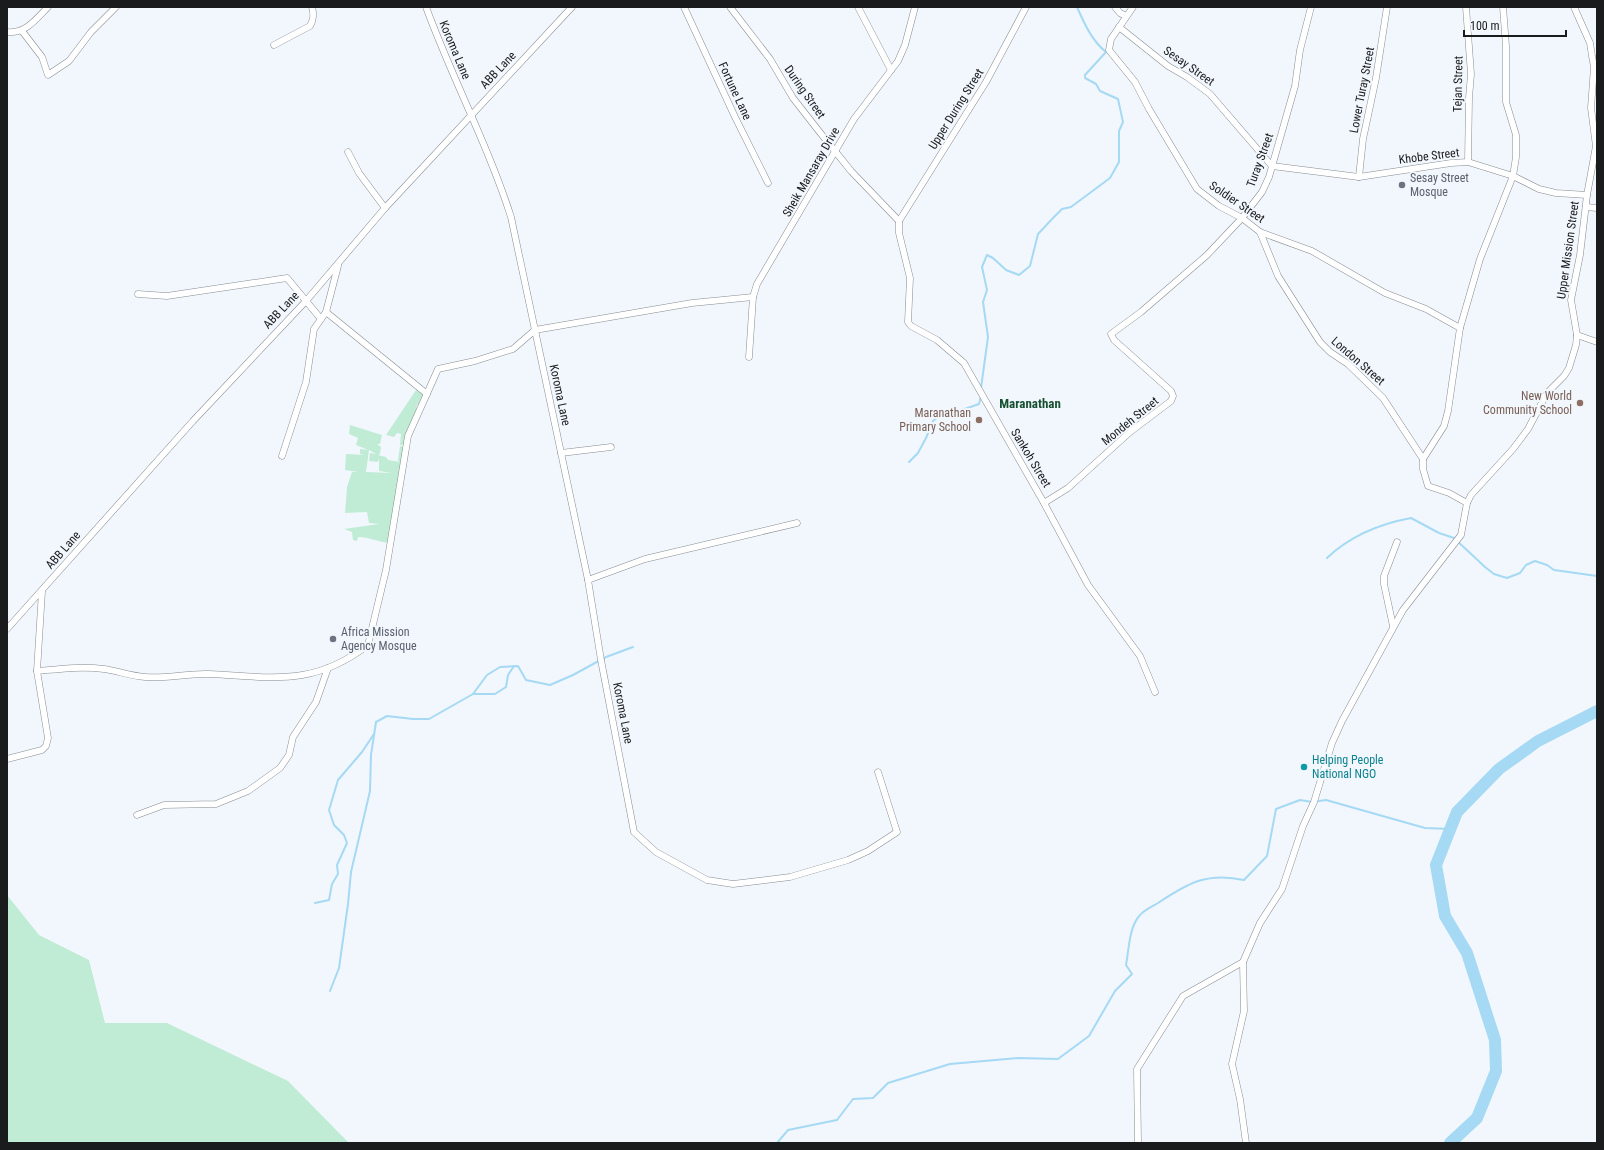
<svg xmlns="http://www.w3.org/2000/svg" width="1604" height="1150" font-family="'Roboto Condensed',sans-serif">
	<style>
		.green { fill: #c0ecd5; fill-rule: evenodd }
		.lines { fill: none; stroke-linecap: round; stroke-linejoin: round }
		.stream { stroke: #a5d9f4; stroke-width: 2 }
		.river { stroke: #a5d9f4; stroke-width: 12 }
		.street-casing { stroke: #878c91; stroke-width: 7 }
		.street { stroke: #fff; stroke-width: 6 }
		.worship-dot { fill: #6b7280; stroke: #f2f7fd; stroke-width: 1.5 }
		.education-dot { fill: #8d6e63; stroke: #f2f7fd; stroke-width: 1.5 }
		.culture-dot { fill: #0f9aa8; stroke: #f2f7fd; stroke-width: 1.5 }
		.labels { text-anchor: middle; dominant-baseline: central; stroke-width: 4; stroke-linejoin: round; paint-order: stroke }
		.street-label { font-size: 12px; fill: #191b1d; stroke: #f2f7fd }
		.worship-label { font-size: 12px; fill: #5b616d; stroke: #f2f7fd; text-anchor: start }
		.education-label { font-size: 12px; fill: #785e54; stroke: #f2f7fd; text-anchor: end }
		.culture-label { font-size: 12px; fill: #0d838f; stroke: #f2f7fd; text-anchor: start }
		.neighbourhood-label { font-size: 13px; font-weight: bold; fill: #165031; stroke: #f2f7fd }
	</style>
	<rect width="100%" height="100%" fill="#f2f7fd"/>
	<g class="green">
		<polygon points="416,390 424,395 416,407 418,408 405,445 400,445 401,434 397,433 394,437 386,435"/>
		<path d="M350,425l32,10 -2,9h-3l4,3 -1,7 -2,1 8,2 2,3 12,2 -2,-1 2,-15 5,1 -16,96c-10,-1 -20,-6 -31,-6l-1,4 -4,-1 -1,-8 -8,-3 35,-5 -10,-1 -2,-11 -22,1 2,-26 5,-15h6l-13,-2 1,-16 18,1 -4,-1v-5l8,1 -12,-5 2,-7 -9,-4zM369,450l7,4 -6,-1 -1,8 9,1 1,-4v13l13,2 -26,-1z"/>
		<polygon points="7,895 39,935 89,960 105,1023 167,1023 288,1081 349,1143 7,1143"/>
	</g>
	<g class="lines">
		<g class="stream">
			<path d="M981,388l7,-51 -5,-35 4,-12 -5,-23 5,-12 6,3 13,12 13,5 11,-9 8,-32 15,-16 9,-9 9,-2 39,-29 9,-16v-31l4,-9 -5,-23 -18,-8 -4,-7 -11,-6v-3l21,-23c-14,-11 -22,-29 -29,-45"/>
			<polyline points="909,462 918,453 926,438 933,421 943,413 959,411 979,404 981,396"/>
			<path d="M1327,558c23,-22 52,-34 84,-40l28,15 15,5 31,29 9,7 13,4 13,-5 6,-8 9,-4 12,4 7,5 43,6"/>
			<polyline points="473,694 495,694 506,687 508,675 514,666"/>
			<polyline points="315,903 329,900 332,884 338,874 337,865 347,843 344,835 334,825 329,810 338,780 362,752 374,734"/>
			<polyline points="330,991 339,968 348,904 351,872 370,791 371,755 376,722 387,716 413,719 429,719 473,694 487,675 500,667 518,666 526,680 550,685 573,675 606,657 633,647"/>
			<path d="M777,1143l11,-13 49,-10 16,-21 20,-1 15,-15 62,-19 68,-6 40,1 31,-23 26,-45 17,-17 -6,-9c3,-16 3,-38 14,-50 4,-5 13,-9 18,-12 30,-20 49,-31 86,-23l23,-24 9,-47 24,-9 12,2 14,-2 99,28 25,1"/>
		</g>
		<polyline class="river" points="1450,1143 1477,1118 1496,1071 1495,1040 1467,953 1445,916 1436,865 1457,812 1499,769 1538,741 1597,711"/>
		<g class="street-casing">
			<g id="street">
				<path d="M426,7c26,71 62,138 85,210l77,363 13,80 33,172 22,20 51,28 26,4 57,-7 58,-17 20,-9 29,-19 -19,-60"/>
				<polyline points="684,7 735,117 768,183"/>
				<polyline points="730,7 770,59 793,98 818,130 851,171 899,221"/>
				<polyline points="858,7 891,70"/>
				<polyline points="1115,7 1120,13 1126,16"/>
				<polyline points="1133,7 1111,39 1109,50 1135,82 1149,109 1197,189 1219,206 1242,218 1260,232 1312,251 1385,293 1426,309 1460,328"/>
				<polyline points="1466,7 1471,74 1469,98 1468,162"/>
				<polyline points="1119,27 1168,66 1187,77 1210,94 1272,166 1359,177 1451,163 1468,162 1513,176 1516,157 1516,135 1506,102 1506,46 1503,7"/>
				<polyline points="22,31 42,57 48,75 69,61 91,32 116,7"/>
				<path d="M7,32c19,2 29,-13 41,-25"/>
				<path d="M274,45l36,-19c4,-7 4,-12 2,-19"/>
				<polyline points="348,152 359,173 385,208"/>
				<polyline points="1359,177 1363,139 1376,78 1387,7"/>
				<polyline points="1586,207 1597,208"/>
				<polyline points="899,221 899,233 910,278 908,322 911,326 937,340 964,363 1044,503 1088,585 1140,656 1155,692"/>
				<polyline points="899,221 986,82 1026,7"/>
				<polyline points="1260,232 1278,276 1320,342 1330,352 1348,364 1383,398 1423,459 1423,469 1428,486 1449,493 1467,503"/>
				<polyline points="138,294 167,296 287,278 321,319"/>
				<polyline points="326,312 427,394"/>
				<polyline points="1577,335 1597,342"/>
				<polyline points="749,357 753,297 757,284 854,119 898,61 905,45 915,7"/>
				<polyline points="561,453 611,447"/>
				<polyline points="282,456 306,382 314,329 326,312 338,266"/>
				<polyline points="1423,459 1444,426 1448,411 1460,328 1480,259 1513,176 1539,189 1556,193 1587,195"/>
				<polyline points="1044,503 1068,488 1130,432 1171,401 1173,396 1171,391 1114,340 1111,334 1141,312 1207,255 1242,218 1262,192 1269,177 1295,86 1300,50 1311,7"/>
				<polyline points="588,580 645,559 797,523"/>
				<polyline points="1393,626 1384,584 1384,576 1397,542"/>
				<polyline points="7,629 193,421 306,301 385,208 572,7"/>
				<path d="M37,671c22,-2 44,-5 67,-2 14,2 27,7 41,8 21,2 43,-4 64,-3 64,3 104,13 159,-29l18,-75 22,-134 30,-67 37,-8 38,-12 22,-19 157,-27 61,-6"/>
				<polyline points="7,759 42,750 46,746 48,738 37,671 42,591"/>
				<polyline points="137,815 164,805 216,804 248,791 280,768 289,755 293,737 316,702 328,668"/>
				<polyline points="1243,962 1244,1011 1232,1064 1240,1099 1246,1143"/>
				<polyline points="1138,1143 1137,1069 1183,996 1243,962 1260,923 1282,889 1303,826 1314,802 1332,743 1342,721 1403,610 1461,535 1467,503 1471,495 1513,449 1528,429 1547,393 1564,376 1569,368 1576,345 1577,335 1571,300 1580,255 1587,195 1596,146 1591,108 1594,67 1592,56 1590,43 1574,7"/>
			</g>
		</g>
		<use href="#street" class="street"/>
	</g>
	<g class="worship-dot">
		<circle cx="1402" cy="185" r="4"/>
		<circle cx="333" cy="639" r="4"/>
	</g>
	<g class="education-dot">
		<circle cx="1580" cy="403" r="4"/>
		<circle cx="979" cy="420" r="4"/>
	</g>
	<circle class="culture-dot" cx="1304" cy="767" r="4"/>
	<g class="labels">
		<g class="street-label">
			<text transform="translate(455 50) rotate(67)">Koroma Lane</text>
			<text transform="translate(1189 66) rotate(35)">Sesay Street</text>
			<text transform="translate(498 70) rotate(-47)">ABB Lane</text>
			<text transform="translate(1458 84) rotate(-89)">Tejan Street</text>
			<text transform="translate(1362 90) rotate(-79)">Lower Turay Street</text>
			<text transform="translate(735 91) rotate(65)">Fortune Lane</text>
			<text transform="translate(805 92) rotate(55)">During Street</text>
			<text transform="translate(956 109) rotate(-58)">Upper During Street</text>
			<text transform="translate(1429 156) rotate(-7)">Khobe Street</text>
			<text transform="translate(1260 160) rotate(-70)">Turay Street</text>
			<text transform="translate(811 172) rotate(-60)">Sheik Mansaray Drive</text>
			<text transform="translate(1237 202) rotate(34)">Soldier Street</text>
			<text transform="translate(1568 250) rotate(-82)">Upper Mission Street</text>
			<text transform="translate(281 310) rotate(-47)">ABB Lane</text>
			<text transform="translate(1358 361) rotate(41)">London Street</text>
			<text transform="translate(560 395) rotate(78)">Koroma Lane</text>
			<text transform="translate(1130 421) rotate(-39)">Mondeh Street</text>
			<text transform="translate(1031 458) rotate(59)">Sankoh Street</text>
			<text transform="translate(63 550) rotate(-49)">ABB Lane</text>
			<text transform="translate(623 713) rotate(79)">Koroma Lane</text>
		</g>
		<g class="worship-label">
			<text x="1410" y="178">Sesay Street<tspan x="1410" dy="14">Mosque</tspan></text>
			<text x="341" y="632">Africa Mission<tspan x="341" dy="14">Agency Mosque</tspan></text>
		</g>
		<g class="education-label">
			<text x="1572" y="396">New World<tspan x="1572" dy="14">Community School</tspan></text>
			<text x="971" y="413">Maranathan<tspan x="971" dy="14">Primary School</tspan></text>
		</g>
		<g class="culture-label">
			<text x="1312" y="760">Helping People<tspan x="1312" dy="14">National NGO</tspan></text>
		</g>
		<g class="neighbourhood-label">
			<text x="1030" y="403">Maranathan</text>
		</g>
	</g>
	<rect width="1604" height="1150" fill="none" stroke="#191b1d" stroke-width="16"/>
	<path d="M1464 30v6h102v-6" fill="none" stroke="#191b1d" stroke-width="2"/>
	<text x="1470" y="30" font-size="12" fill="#191b1d" stroke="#f2f7fd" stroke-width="3" paint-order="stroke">100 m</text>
</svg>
